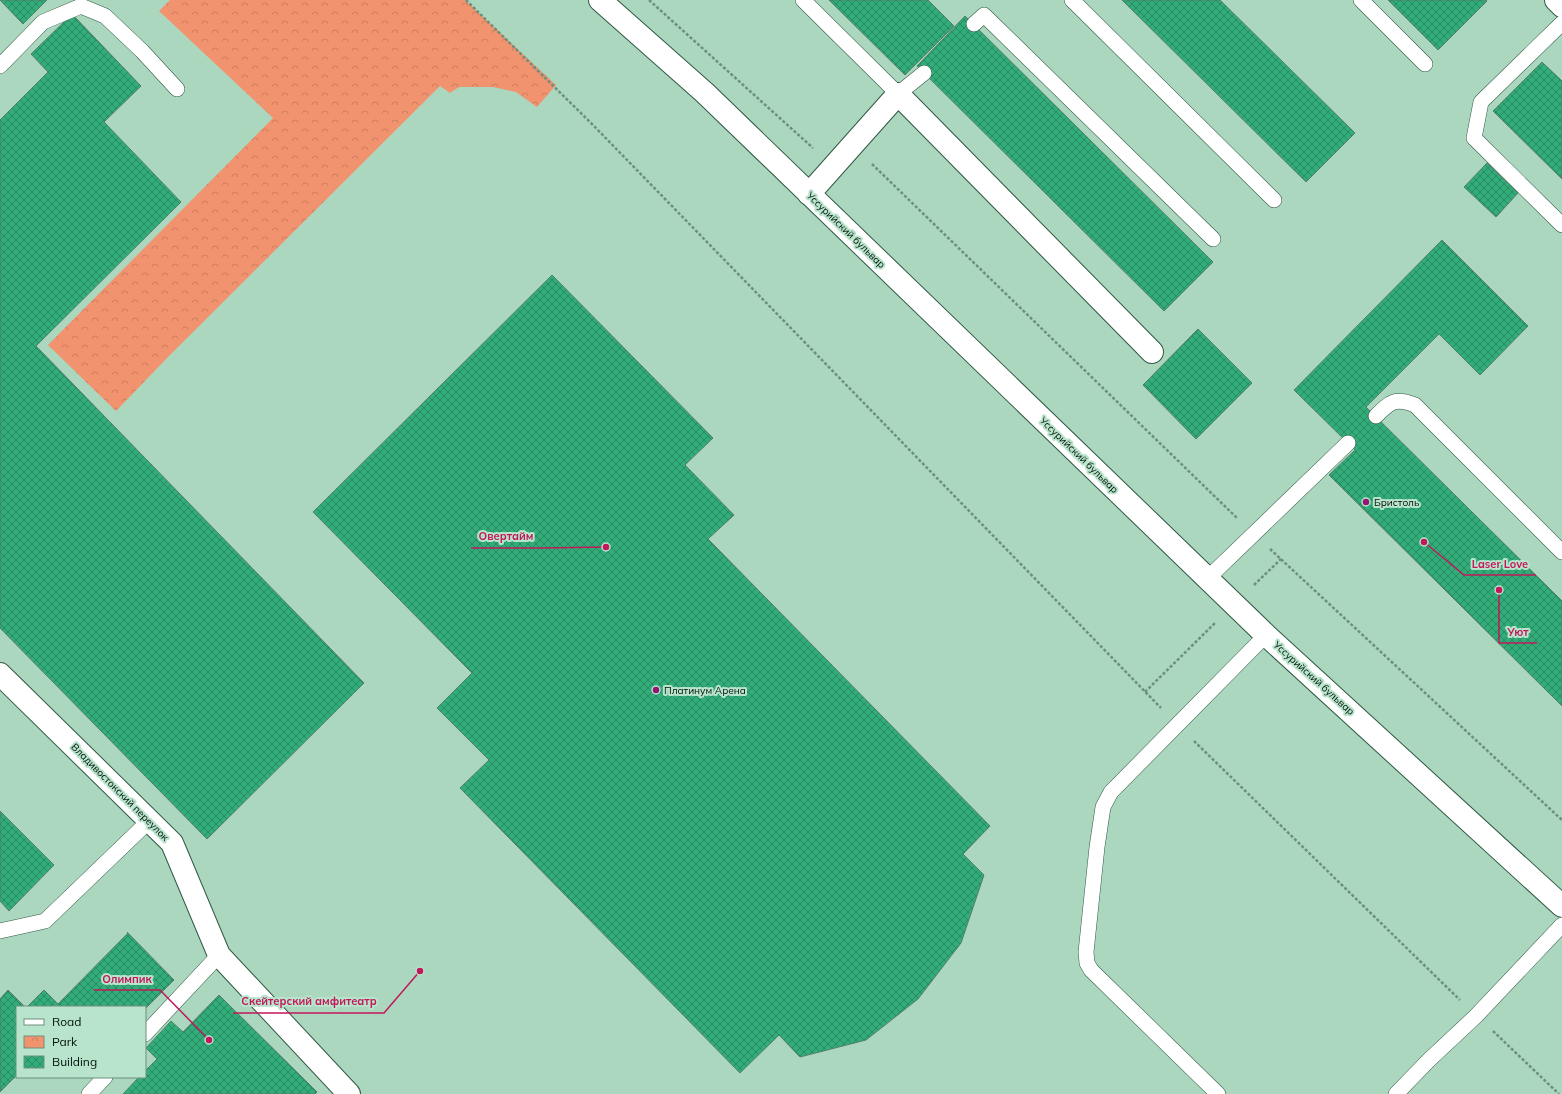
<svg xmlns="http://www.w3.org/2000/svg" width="1562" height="1094" font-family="Mulish,sans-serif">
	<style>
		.park { fill: url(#park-crowns) }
		.building { fill: url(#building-cross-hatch); stroke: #557e69 }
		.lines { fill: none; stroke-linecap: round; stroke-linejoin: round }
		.lane-casing { stroke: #305844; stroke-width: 16 }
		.street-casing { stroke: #305844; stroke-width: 24 }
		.secondary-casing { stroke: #305844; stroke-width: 24 }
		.path { stroke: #6e8f7d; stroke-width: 2.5; stroke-dasharray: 3 2; stroke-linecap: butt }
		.lane { stroke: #fff; stroke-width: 15 }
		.street { stroke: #fff; stroke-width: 22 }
		.secondary { stroke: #fff; stroke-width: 22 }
		.poi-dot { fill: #921672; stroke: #b8e4cc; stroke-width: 1.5 }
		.labels { text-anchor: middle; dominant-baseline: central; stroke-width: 4; stroke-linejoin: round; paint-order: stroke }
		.street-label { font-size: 10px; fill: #021009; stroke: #b8e4cc }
		.poi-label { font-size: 10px; fill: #021009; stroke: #b8e4cc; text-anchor: start }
		.leader { fill: none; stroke: #c2185b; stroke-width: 1.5 }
		.callout-dot { fill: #c2185b; stroke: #b8e4cc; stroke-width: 1.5 }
		.callout-label { font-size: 11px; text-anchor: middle; font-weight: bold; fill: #c2185b; stroke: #b8e4cc; stroke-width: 4; stroke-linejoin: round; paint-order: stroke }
	</style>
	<defs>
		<pattern id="park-crowns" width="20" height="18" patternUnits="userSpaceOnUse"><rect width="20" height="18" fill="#f2936f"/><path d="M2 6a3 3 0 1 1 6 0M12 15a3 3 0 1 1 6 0" fill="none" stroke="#ce7e5f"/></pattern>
		<pattern id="building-cross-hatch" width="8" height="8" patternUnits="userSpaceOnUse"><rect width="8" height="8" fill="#32ad7a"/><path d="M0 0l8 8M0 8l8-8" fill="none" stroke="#288b62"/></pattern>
	</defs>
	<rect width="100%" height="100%" fill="#abd7bf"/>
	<polygon class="park" points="170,0 465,0 556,85 537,107 516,92 493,87 459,87 450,93 440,86 168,357 116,411 48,345 273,118 159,11"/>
	<g class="building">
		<polygon points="0,0 47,0 23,24"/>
		<polygon points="829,0 928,0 954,26 905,75"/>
		<polygon points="1122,0 1220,0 1355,133 1306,182"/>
		<polygon points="1388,0 1486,0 1487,1 1438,50"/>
		<polygon points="72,14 141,86 104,122 181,202 36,346 364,683 207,839 0,628 0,120 48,72 31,54"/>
		<polygon points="965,16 1213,262 1164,311 917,66"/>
		<polygon points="1542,62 1562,81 1562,179 1493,111"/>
		<polygon points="1487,163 1518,193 1496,217 1464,187"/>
		<polygon points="1442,240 1528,326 1480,375 1439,334 1366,407 1562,601 1562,706 1329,475 1355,450 1294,390"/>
		<polygon points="552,275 713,438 685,465 734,515 708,539 990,826 963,854 984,875 961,943 918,999 866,1040 800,1057 779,1035 740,1073 460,788 489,760 437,708 472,673 313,512"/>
		<polygon points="1198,329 1252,383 1196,439 1143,385"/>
		<polygon points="0,811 54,865 9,911 0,901"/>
		<polygon points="127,932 174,980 145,1009 145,1007 27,1007 44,990 58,1004 128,933"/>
		<polygon points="8,990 25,1007 17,1007 17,1075 0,1092 0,999"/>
		<polygon points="219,995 317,1092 315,1094 123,1094 139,1077 145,1077 145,1071 157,1059 146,1048 171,1021 183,1032"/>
	</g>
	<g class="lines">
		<g class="lane-casing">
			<g id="lane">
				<polyline points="803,0 898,94 924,73"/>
				<polyline points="1072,0 1274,200"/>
				<polyline points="1361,0 1425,64"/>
				<polyline points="1562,23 1481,102 1474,138 1562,225"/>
				<polyline points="974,24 984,15 1213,239"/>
				<polyline points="0,66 43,22 81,6 105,16 142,51 177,89"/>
				<path d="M1376,416c14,-14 19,-19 39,-11l147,147"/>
				<polyline points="1207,579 1348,443"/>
				<polyline points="0,931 45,921 149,821"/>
				<polyline points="145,1034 219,955"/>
				<polyline points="89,1094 105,1077"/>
				<polyline points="1218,1094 1091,970 1087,963 1086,952 1097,847 1103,807 1111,792 1266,635"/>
				<polyline points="1396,1094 1429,1060 1476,1016 1562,925"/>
			</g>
		</g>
		<g class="street-casing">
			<g id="street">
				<polyline points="1556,0 1562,6"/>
				<polyline points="809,194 898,94 1152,352"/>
				<polyline points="0,674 172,843 219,955 349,1094"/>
			</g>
		</g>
		<g class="secondary-casing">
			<polyline id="secondary" points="600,0 705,93 1266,635 1562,906"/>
		</g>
		<g class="path">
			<polyline points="466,0 592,124 1161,708"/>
			<polyline points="649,0 813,148"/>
			<polyline points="872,164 1237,518"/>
			<polyline points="1270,549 1562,820"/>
			<polyline points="1254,585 1281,559"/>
			<polyline points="1145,692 1216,622"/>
			<polyline points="1194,741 1460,1000"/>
			<polyline points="1493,1031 1559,1094"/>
		</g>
		<use href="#lane" class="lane"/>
		<use href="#street" class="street"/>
		<use href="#secondary" class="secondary"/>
	</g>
	<g class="poi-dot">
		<circle cx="1366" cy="502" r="4"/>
		<circle cx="656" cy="690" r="4"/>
	</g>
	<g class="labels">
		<g class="street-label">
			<text transform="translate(846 230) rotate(44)">Уссурийский бульвар</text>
			<text transform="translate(1079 455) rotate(44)">Уссурийский бульвар</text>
			<text transform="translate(1314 678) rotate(42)">Уссурийский бульвар</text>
			<text transform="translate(120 792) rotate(45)">Владивостокский переулок</text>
		</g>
		<g class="poi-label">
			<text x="1374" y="502">Бристоль</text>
			<text x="664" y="690">Платинум Арена</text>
		</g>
	</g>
	<path class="leader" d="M606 547L542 548H471M1424 542L1464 575H1536M1499 590L1499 643H1537M209 1040L160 990H94M420 971L384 1013H233"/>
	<g class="callout-dot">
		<circle cx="606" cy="547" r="4"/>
		<circle cx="1424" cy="542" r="4"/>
		<circle cx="1499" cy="590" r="4"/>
		<circle cx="209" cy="1040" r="4"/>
		<circle cx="420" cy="971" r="4"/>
	</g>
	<g class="callout-label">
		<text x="506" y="540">Овертайм</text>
		<text x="1500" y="568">Laser Love</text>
		<text x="1518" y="636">Уют</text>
		<text x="127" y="983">Олимпик</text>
		<text x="309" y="1005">Скейтерский амфитеатр</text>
	</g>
	<rect x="16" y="1006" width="130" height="72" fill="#b8e4cc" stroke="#6f8f7e"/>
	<rect x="24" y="1019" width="20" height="6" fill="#ffffff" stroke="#6f8f7e"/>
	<text x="52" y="1026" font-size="12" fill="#021009">Road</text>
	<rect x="24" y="1036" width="20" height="12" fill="url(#park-crowns)" stroke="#6f8f7e"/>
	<text x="52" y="1046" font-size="12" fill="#021009">Park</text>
	<rect x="24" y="1056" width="20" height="12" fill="url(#building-cross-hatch)" stroke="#6f8f7e"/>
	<text x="52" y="1066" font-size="12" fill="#021009">Building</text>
</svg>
